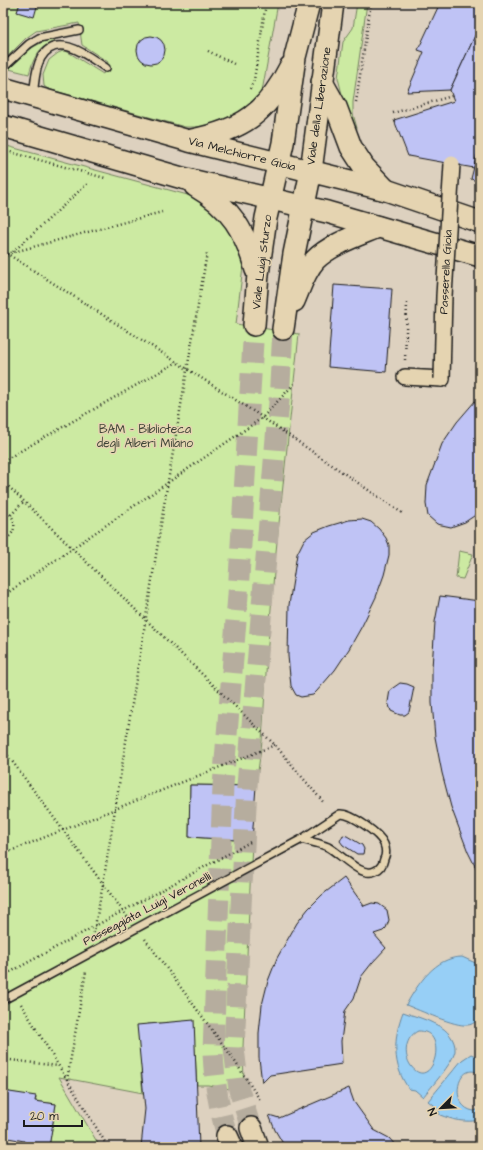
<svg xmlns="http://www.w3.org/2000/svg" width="483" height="1150" font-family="'Architects Daughter',sans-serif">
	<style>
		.green { fill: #cceaa2; stroke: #74835f }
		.water { fill: #97cff6; stroke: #66879f; fill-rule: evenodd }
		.building { fill: #bfc3f5; stroke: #1c1c1c }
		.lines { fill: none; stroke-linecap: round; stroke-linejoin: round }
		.secondary-tunnel { stroke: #b6ad9e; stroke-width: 21; stroke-dasharray: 21 10; stroke-linecap: butt }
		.lane-casing { stroke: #1c1c1c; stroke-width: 10 }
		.street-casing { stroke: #1c1c1c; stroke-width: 18 }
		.secondary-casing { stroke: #1c1c1c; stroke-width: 24 }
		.path { stroke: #1c1c1c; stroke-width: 2.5; stroke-dasharray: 1 3; stroke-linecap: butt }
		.lane { stroke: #e5d4b1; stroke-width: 7 }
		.street { stroke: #e5d4b1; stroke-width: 15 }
		.secondary { stroke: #e5d4b1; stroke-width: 21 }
		.street-bridge-casing { stroke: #1c1c1c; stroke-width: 18; stroke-linecap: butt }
		.street-bridge { stroke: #e5d4b1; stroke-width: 15 }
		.labels { text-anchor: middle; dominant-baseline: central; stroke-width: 3; stroke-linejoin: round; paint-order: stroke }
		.street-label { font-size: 12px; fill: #1c1c1c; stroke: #e5d4b1 }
		.park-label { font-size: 12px; fill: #3f4537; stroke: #e5d4b1 }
	</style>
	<rect width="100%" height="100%" fill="#ddd1bf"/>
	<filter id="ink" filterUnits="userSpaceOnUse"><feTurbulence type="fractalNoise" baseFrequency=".025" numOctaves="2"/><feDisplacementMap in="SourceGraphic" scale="8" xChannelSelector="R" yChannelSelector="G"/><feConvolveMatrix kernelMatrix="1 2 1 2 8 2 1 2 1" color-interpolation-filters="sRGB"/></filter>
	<g filter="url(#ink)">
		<g class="green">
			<polygon points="3,3 278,3 263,86 259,96 252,105 214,127 185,127 48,89 44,86 43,75 49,60 58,53 63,51 68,52 103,74 108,62 82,45 79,23 36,31 26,38 3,61"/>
			<polygon points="357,3 367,3 353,102 353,114 357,128 356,132 352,134 338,78 343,42 353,28"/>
			<path d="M54,39l1,3c-16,3 -22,17 -26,32l-20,-5c13,-14 26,-27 45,-30z"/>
			<polygon points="3,145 195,197 213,208 237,241 243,266 236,324 299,334 275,561 267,656 262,741 256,786 190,785 189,837 252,841 243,1047 244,1084 231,1084 230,1089 208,1085 197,1085 193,1021 148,1024 141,1074 143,1093 59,1077 100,1147 49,1147 56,1104 35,1101 36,1097 3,1091"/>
			<polygon points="459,551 473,554 463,579 456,578"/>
		</g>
		<g class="water">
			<path d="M462,957l18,8v52c-4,4 -7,8 -13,8 -11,2 -48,-15 -61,-20 12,-21 29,-48 56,-48z"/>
			<path d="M403,1012c11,4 23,7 34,13 10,4 19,15 18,26 -2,12 -24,36 -32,46l-8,-7 -6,-1c-17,-23 -16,-51 -6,-77zM418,1031c33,-1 14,63 -7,35 -8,-11 -6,-29 7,-35z"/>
			<path d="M471,1054l9,4v16c-22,-15 -33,33 -6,37l6,-2v11c-14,3 -27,0 -40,-5l-2,-6 -10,-8 34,-41z"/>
		</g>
		<g class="building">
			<polygon points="20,3 38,3 34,17 17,12"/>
			<polygon points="440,3 480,3 480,25 450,90 407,92 424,52 418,50"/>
			<polygon points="480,25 480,154 477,155 474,168 408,156 394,120 454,101 450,90"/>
			<circle cx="151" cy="50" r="14"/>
			<polygon points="480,154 480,182 471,179 477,155"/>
			<polygon points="334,285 392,289 386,372 328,367"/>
			<polygon points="480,396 480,512 465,522 451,527 437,524 428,516 426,504 427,485 442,444 457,422 476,400"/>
			<polygon points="362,519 371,522 379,529 386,538 389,545 389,555 384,575 376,597 362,626 349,649 335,670 317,691 313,695 301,697 296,695 291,686 288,656 289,605 297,554 304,540 314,532 329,526 349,520"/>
			<polygon points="440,596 480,601 480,876 468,852 451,807 442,773 435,737 432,703 432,668 435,622"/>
			<polygon points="400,683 407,684 414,687 409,712 405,715 400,715 391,711 388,702 390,690"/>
			<polygon points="190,785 256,786 252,841 189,837"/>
			<polygon points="343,835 347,836 362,845 364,849 363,854 357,854 343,845 340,841"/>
			<polygon points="344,878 364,906 372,903 379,904 387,910 389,920 386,928 383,931 374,934 386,948 372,963 361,977 354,998 345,1011 341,1041 342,1064 270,1075 262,1083 259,1058 259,1033 262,1005 268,981 277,958 297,923 308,909 322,895"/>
			<polygon points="194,1020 199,1147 141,1147 145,1109 137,1025"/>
			<polygon points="349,1088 354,1102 374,1130 389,1138 397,1147 285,1147 275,1130 269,1115 279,1118"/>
			<polygon points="3,1091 36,1096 35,1101 56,1104 49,1147 28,1147 24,1141 3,1137"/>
		</g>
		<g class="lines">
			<g class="secondary-tunnel">
				<polyline points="251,1128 239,1090 234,1048 247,786 279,402 283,329"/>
				<path d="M227,1136c-8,-28 -13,-55 -14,-84l10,-266 15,-191 16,-270"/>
			</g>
			<g class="lane-casing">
				<g id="lane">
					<polyline points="3,68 29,44 39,38 79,30"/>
					<path d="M33,95c2,-12 2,-27 8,-37 16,-28 48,-1 65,10"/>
					<path d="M3,1000l299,-161 38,-25c11,-1 40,20 44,30 2,5 2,11 0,15 -1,5 -4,10 -9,12 -14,7 -34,-17 -47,-24 -8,-4 -18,-5 -26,-8"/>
				</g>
			</g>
			<g class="street-casing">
				<polyline id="street" points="405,377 442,379"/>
			</g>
			<g class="secondary-casing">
				<g id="secondary">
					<polyline points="322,82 336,107 351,147 364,167 386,190"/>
					<polyline points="3,88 189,141 386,190 480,222"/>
					<polyline points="3,126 182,178 327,212 480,256"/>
					<path d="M192,140c50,-10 75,-27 98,-73"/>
					<path d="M195,186c36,21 50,45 61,84"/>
					<path d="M294,301c6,-14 11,-30 21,-41 14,-15 44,-25 63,-33"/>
					<polyline points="254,325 258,274 266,218 283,143 295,57 309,3"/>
					<polyline points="283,329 294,254 311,171 333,3"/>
					<polyline points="251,1128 258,1147"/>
					<polyline points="227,1136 232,1147"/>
				</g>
			</g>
			<g class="path">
				<polyline points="208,51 236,65"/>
				<polyline points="250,89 254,80 266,3"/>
				<polyline points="356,102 371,3"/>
				<polyline points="393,113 452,96"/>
				<polyline points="3,150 105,178"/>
				<polyline points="3,251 256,413 402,513"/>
				<polyline points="13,252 88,183"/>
				<polyline points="3,255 162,212"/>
				<polyline points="3,259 8,254"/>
				<polyline points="405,360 407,303"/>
				<polyline points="3,461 177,362"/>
				<polyline points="3,481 275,745 324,803"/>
				<path d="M3,510c15,5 15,25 0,30"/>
				<polyline points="11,515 24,501"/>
				<polyline points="3,596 262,418 294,384"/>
				<polyline points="3,749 129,919"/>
				<polyline points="3,854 275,745"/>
				<polyline points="93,937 103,884 166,493 207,253"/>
				<polyline points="145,939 232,1057 260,1100"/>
				<polyline points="3,976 252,841"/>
				<polyline points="21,1004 108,1147"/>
				<polyline points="3,1059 58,1066"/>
				<polyline points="67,1080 86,971"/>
			</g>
			<use href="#lane" class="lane"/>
			<use href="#street" class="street"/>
			<use href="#secondary" class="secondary"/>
			<g class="street-bridge-casing">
				<polyline id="street-bridge" points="442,379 444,296 452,164"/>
			</g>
			<use href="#street-bridge" class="street-bridge"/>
		</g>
	</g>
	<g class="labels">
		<g class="street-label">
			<text transform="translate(319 106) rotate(-82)">Viale della Liberazione</text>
			<text transform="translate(242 154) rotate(14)">Via Melchiorre Gioia</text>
			<text transform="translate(262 262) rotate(-83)">Viale Luigi Sturzo</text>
			<text transform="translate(446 272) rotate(-87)">Passerella Gioia</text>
			<text transform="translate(147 909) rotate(-28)">Passeggiata Luigi Veronelli</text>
		</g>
		<g class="park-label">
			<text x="145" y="429">BAM - Biblioteca<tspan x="145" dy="14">degli Alberi Milano</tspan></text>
		</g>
	</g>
	<rect width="483" height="1150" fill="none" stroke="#e5d4b1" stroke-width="16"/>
	<rect x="8" y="8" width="467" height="1134" fill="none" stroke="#1c1c1c" stroke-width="1.5" filter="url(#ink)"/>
	<g transform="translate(441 1108) rotate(246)" stroke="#e5d4b1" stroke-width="3" paint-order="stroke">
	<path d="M0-3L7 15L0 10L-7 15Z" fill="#1c1c1c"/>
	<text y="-6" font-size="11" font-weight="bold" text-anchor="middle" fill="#1c1c1c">N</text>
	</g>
	<path d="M24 1120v6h58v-6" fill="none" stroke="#1c1c1c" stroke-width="2"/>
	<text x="30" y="1120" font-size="12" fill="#1c1c1c" stroke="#e5d4b1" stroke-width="3" paint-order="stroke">20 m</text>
</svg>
